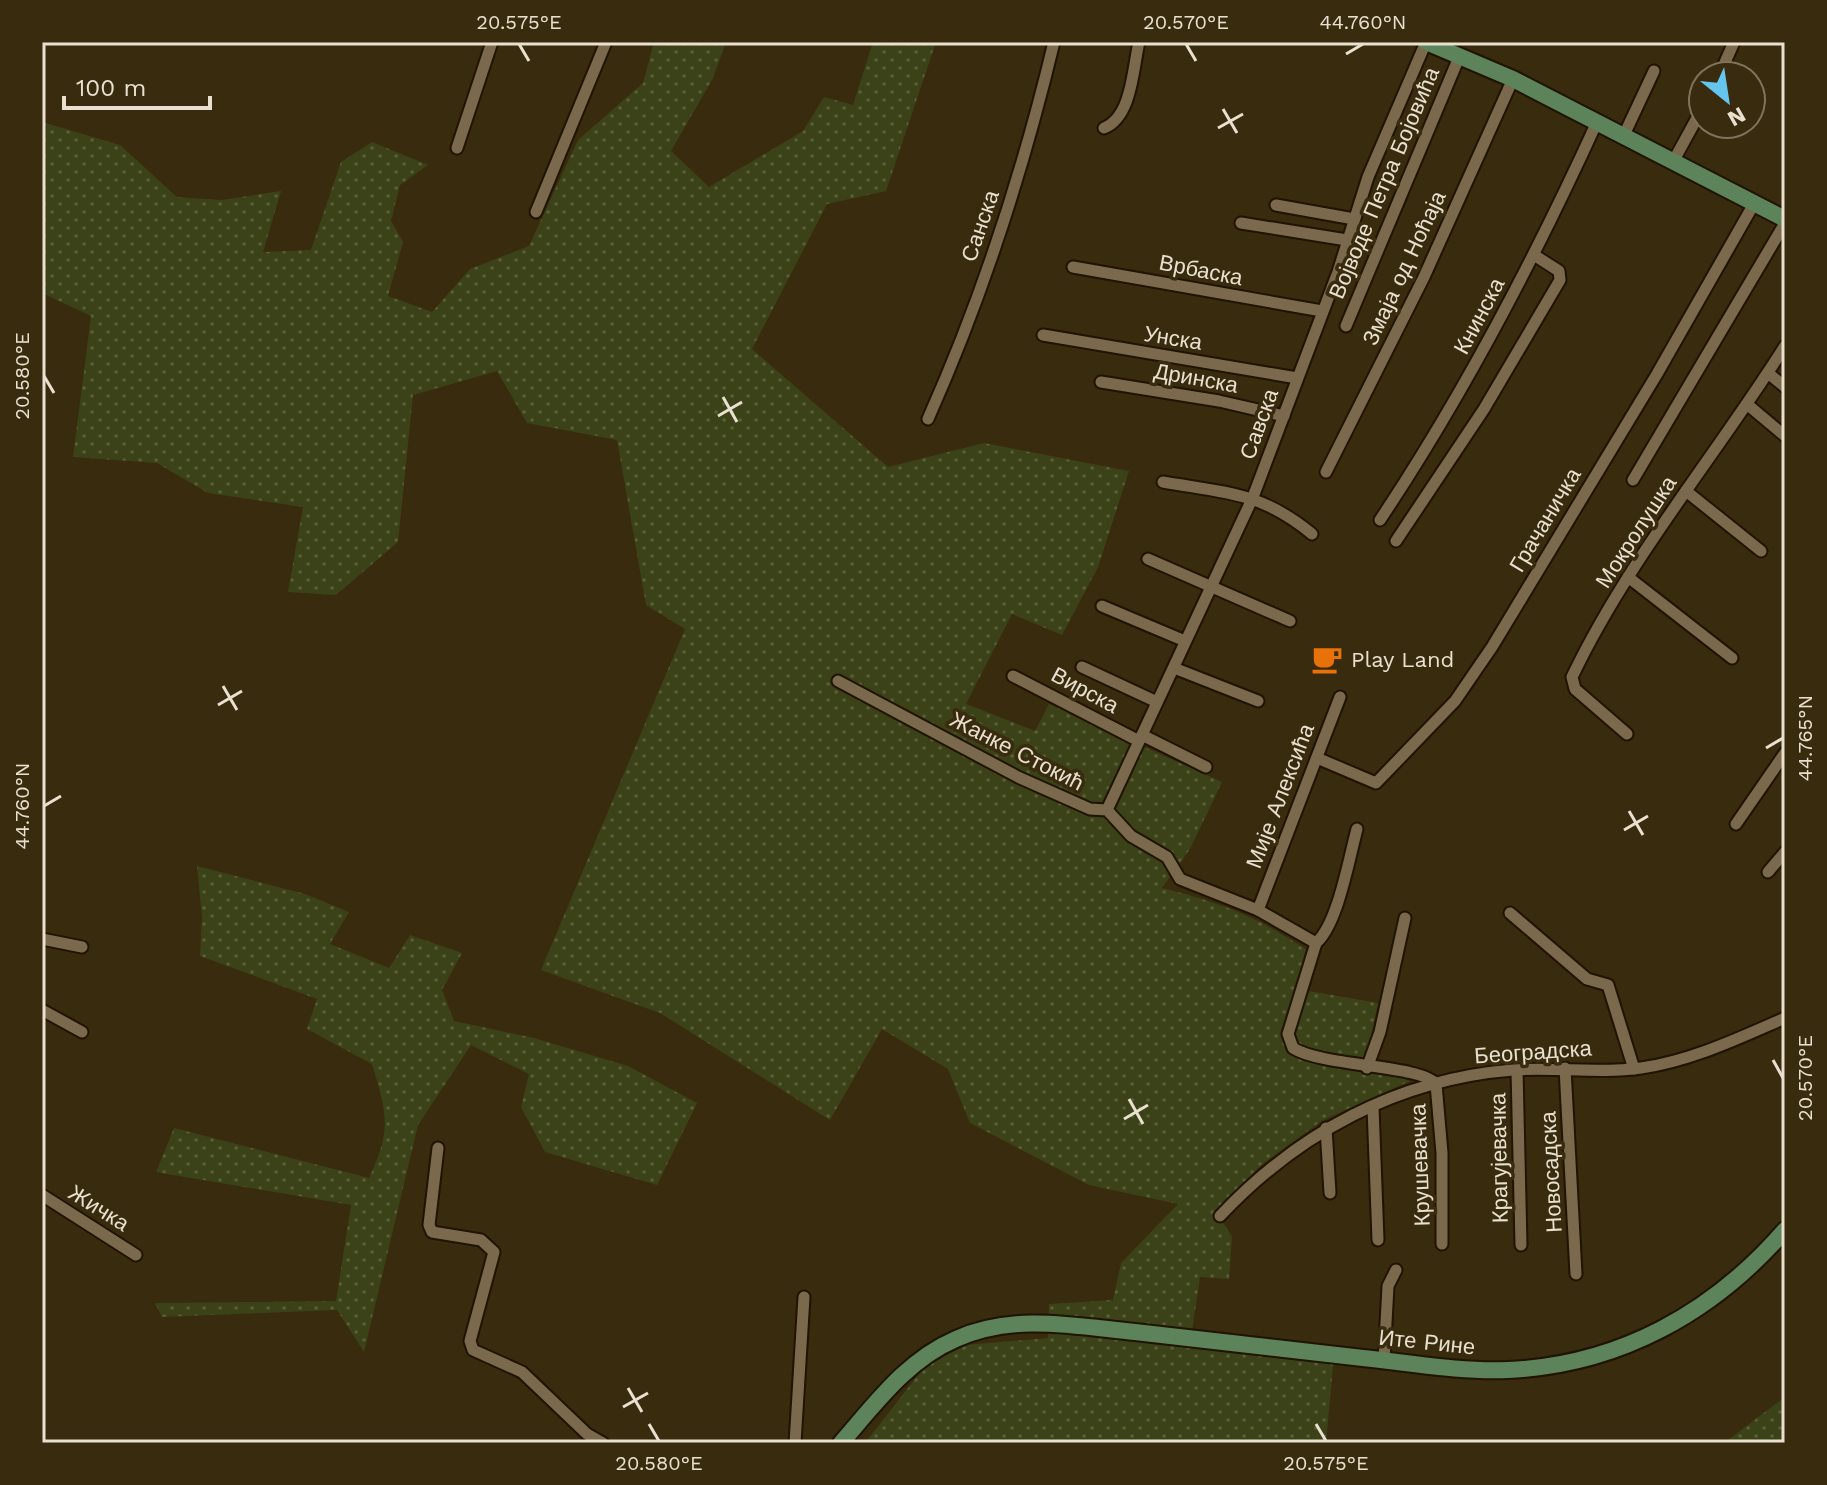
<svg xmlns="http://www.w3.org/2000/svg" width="1827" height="1485" font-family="'Work Sans',sans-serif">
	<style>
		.grass { fill: url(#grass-dots) }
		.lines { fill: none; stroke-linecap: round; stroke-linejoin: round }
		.street-casing { stroke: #201300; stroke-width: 15 }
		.secondary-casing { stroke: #201300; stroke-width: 20 }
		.street { stroke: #7a694c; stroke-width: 11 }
		.secondary { stroke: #5c835a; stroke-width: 16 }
		.ticks { fill: none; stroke: #e9e0d0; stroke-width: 3 }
		.labels { text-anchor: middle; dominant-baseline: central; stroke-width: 7; stroke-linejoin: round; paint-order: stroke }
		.street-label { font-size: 22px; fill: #e9e0d0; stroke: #392b0e }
		.poi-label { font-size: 22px; fill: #e9e0d0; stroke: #392b0e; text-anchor: start }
		.neatline { fill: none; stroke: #e9e0d0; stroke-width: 3 }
		.ticks-label { font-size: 20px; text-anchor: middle; fill: #e9e0d0 }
	</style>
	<defs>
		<pattern id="grass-dots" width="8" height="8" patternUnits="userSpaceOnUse" patternTransform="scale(2)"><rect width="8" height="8" fill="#3b4217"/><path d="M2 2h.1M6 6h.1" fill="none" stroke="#575d38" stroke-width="1.8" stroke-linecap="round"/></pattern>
	</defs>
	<rect width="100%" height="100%" fill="#392b0e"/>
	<g class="grass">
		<path d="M654,42h72l-13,36 -42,73 38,36 94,-56 21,-34 29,8 20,-63h63l-50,149 -59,13 -75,145 136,118 96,-24 145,28 -31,96 -36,68 -50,-21 -46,90 69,27 14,-27 173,78 -32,67 -28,39c60,15 94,28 145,62l-4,40 75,13 -13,61 45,17 -87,39 -62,45 -45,46 16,26 -3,42 -29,-2 -9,61 143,17 -8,88h-461l75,-96 108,-9 1,-34 64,-4 8,-37 57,-59 -89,-19 -119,-62 -22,-54 -66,-40 -52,91 -170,-107 -119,-43 144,-341 -39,-24 -29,-165 -90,-17 -30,-52 -84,24 -15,147 -62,53 -48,-3 15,-85 -95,-14 -51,-30 -84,-6 18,-141 -49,-23v-171l78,23 57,52 45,3 59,-9 -18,61 48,-2 30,-88 31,-20 56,23 -28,20 -9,36 12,21 -15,54 44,16 38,-43 59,-23 49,-106 65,-57z"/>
		<path d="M197,866l108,28 44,18 -19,32 59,24 21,-33 52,18 -20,37 12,31 80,17 94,28 69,37 -40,82 -112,-33 -24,-45 8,-33 -58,-29 -53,80 -54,227 -27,-42 -175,7 -7,-14 181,-2 15,-96 -195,-33 18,-44 195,50c23,-49 18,-64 3,-114l-65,-35 10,-30 -117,-43 2,-39z"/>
		<polygon points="1785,1397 1785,1443 1724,1443"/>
	</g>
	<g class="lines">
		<g class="street-casing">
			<g id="street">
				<polyline points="1719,76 1734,42"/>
				<path d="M1104,128c28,-11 29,-60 35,-86"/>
				<polyline points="1624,135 1654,71"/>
				<polyline points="457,148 492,42"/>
				<polyline points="1674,160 1703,107"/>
				<polyline points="1276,205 1354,219"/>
				<polyline points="536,212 606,42"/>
				<polyline points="1241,223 1347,240"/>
				<polyline points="1073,267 1322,311"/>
				<polyline points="1346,326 1460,55"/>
				<polyline points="1043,335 1297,378"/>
				<polyline points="1768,373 1785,387"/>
				<polyline points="1101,382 1219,401 1284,416"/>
				<polyline points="1748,405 1785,436"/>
				<path d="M928,419c54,-121 95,-248 126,-377"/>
				<polyline points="1326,472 1424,277 1513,79"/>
				<polyline points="1633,480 1785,223"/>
				<path d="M1163,482c64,11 98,10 149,52"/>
				<polyline points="1686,491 1761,551"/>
				<path d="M1380,520c84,-126 154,-260 217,-398"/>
				<polyline points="1396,541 1484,409 1560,280 1559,271 1534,255"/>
				<polyline points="1148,559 1290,621"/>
				<polyline points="1628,577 1732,658"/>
				<polyline points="1102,606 1185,641"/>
				<polyline points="1082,667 1157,702"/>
				<polyline points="1174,668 1258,701"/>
				<polyline points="1013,676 1139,741"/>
				<polyline points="838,681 1018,777 1090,809 1107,810 1131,836 1167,857 1180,879 1258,910 1316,943"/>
				<path d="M1627,734l-52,-45 -3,-12c57,-119 143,-220 213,-331"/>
				<polyline points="1142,735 1206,767"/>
				<polyline points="1317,758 1376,783 1455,701 1492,647 1657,374 1755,202"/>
				<polyline points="1107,810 1253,497 1338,272 1368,177 1426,42"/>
				<polyline points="1736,824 1785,753"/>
				<polyline points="1768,872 1785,852"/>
				<polyline points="1258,910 1340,697"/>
				<polyline points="1510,913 1587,979 1608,985 1634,1069"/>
				<polyline points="42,939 82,947"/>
				<path d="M1316,943l-28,91 5,14c30,19 129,17 143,36"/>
				<path d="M1316,943c22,-19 33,-85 41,-114"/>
				<polyline points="42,1010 82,1032"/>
				<polyline points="1367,1068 1380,1032 1405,918"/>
				<polyline points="1565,1068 1576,1274"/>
				<polyline points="1517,1070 1521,1245"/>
				<polyline points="1436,1084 1442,1153 1442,1244"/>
				<polyline points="1373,1107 1378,1240"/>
				<polyline points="1326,1128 1330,1193"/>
				<polyline points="438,1148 429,1225 432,1232 481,1240 494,1252 470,1341 473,1350 522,1372 587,1434 603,1443"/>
				<polyline points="42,1195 136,1255"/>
				<path d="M1220,1216c78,-83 178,-137 293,-146 42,-3 87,4 128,-2 50,-7 98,-30 144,-50"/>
				<polyline points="1384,1360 1388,1286 1396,1270"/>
				<polyline points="795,1443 804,1297"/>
			</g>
		</g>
		<g class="secondary-casing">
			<g id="secondary">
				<polyline points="1426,42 1513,79 1785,219"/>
				<path d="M841,1443c35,-40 66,-83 115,-104 58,-26 119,-13 179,-7 76,8 152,17 228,26 48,5 97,14 145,12 111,-5 205,-57 277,-140"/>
			</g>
		</g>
		<use href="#street" class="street"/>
		<use href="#secondary" class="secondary"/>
	</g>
	<path class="ticks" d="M519,44l10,17M1186,44l10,17M1346,54l17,-10M1223,109l14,24M1218,128l25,-14M44,376l10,17M723,397l14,25M718,416l24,-14M223,686l14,24M218,705l24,-14M1766,748l17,-10M44,806l17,-10M1629,811l14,24M1624,830l24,-14M1773,1060l10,18M1129,1099l14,25M1124,1119l24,-14M628,1388l14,24M623,1407l25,-14M649,1424l10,17M1316,1424l10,17"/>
	<defs>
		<g id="cafe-bare" transform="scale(2.4)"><path d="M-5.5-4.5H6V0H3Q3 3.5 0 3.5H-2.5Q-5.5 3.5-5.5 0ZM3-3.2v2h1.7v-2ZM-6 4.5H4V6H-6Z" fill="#e8710a" stroke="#392b0e" stroke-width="2.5" paint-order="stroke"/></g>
	</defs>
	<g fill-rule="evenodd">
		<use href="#cafe-bare" x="1327" y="659"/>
	</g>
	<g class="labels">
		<g class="street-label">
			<text transform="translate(1384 183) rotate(-67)">Војводе Петра Бојовића</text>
			<text transform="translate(980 226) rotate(-71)">Санска</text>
			<text transform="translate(1404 268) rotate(-65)">Змаја од Ноћаја</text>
			<text transform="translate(1201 270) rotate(11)">Врбаска</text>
			<text transform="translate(1479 316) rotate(-62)">Книнска</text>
			<text transform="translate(1173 338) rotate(9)">Унска</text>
			<text transform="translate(1196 378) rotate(10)">Дринска</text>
			<text transform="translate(1259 424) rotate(-70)">Савска</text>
			<text transform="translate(1545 520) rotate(-59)">Грачаничка</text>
			<text transform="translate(1636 532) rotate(-57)">Мокролушка</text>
			<text transform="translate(1085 690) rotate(28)">Вирска</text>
			<text transform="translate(1017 751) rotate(27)">Жанке Стокић</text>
			<text transform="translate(1280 796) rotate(-69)">Мије Алексића</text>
			<text transform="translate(1533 1052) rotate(-4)">Београдска</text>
			<text transform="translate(1499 1158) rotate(-91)">Крагујевачка</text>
			<text transform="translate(1420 1165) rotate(-92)">Крушевачка</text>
			<text transform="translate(1551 1172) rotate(-93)">Новосадска</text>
			<text transform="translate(99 1208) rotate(32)">Жичка</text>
			<text transform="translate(1427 1342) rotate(6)">Ите Рине</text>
		</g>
		<g class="poi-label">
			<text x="1351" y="659">Play Land</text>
		</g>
	</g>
	<rect width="1827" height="1485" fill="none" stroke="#392b0e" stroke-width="88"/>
	<g transform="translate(1727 100) rotate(150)"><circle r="38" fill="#392b0e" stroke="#7f735c" stroke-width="2"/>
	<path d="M0-6L14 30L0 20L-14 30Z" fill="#65c5ee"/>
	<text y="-12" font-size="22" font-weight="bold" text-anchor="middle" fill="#e9e0d0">N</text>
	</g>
	<path d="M64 96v12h146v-12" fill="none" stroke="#e9e0d0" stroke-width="4"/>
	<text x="76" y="96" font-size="24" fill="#e9e0d0" stroke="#392b0e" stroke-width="6" paint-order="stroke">100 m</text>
	<rect x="44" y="44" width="1739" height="1397" class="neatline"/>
	<g class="ticks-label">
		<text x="519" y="29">20.575°E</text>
		<text x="1186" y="29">20.570°E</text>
		<text x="1363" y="29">44.760°N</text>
		<text transform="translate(22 376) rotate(-90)" y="7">20.580°E</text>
		<text transform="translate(1805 738) rotate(-90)" y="7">44.765°N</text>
		<text transform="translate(22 806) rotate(-90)" y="7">44.760°N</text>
		<text transform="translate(1805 1078) rotate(-90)" y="7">20.570°E</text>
		<text x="659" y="1470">20.580°E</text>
		<text x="1326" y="1470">20.575°E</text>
	</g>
</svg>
